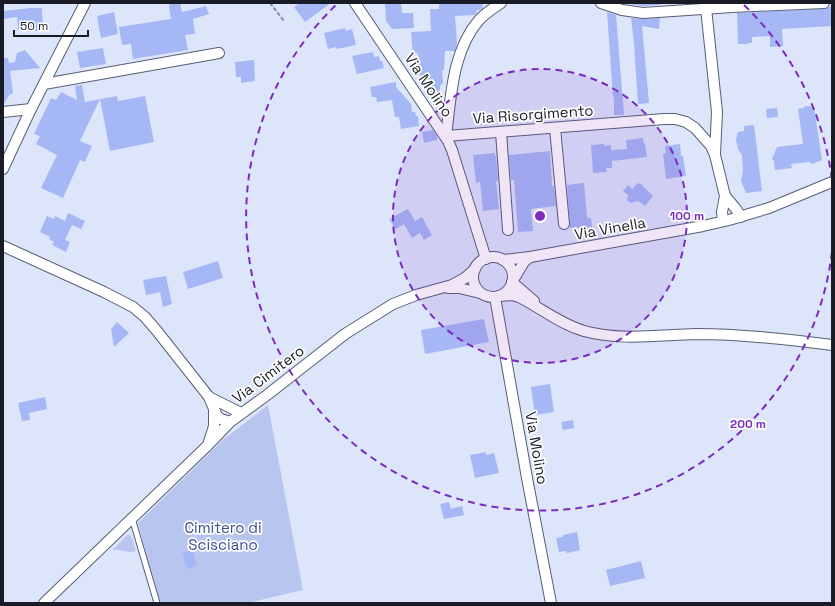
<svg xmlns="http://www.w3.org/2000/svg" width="835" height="606" font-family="'Space Grotesk',sans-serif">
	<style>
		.green { fill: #b8c5ee }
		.building { fill: #a5b8f5 }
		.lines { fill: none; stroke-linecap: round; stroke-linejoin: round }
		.lane-casing { stroke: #575e75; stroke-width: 7 }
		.street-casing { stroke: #575e75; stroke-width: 12 }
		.path { stroke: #878d9e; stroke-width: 2; stroke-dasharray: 4 2; stroke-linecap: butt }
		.lane { stroke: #fff; stroke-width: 5 }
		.street { stroke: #fff; stroke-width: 10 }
		.ring { fill: none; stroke: #7b2cbf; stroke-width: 2; stroke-dasharray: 7 5 }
		.labels { text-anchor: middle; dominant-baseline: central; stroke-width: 3.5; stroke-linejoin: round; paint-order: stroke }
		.street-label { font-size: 15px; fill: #191c26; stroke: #fff }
		.park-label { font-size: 15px; fill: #3d4d96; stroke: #fff }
		.centre { fill: #7b2cbf; stroke: #fff; stroke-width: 2 }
		.ring-label { font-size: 12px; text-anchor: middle; font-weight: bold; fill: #7b2cbf; stroke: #fff; stroke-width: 3.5; stroke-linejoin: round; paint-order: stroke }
	</style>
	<rect width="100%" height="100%" fill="#dde5fb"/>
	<g class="green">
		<polygon points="268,405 303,590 248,603 159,603 138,523 224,439"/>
		<path d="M127,535h3l2,3 4,13c-11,3 -13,-2 -23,-1z"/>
	</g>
	<g class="building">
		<polygon points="170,3 180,3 182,12 206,6 209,14 193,19 195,34 185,35 188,50 133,59 131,44 122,45 119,27 171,19 169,7"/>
		<polygon points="300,3 331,3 305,22 294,7"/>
		<polygon points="385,3 401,3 402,13 413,13 414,28 392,29 386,21"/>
		<polygon points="439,3 482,3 483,8 480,10 476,11 477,13 474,15 455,16 457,43 455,51 445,51 444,70 442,70 443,83 440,86 440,92 427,92 427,89 422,86 420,73 418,73 418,53 413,54 411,32 431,31 430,9 439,9"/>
		<polygon points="629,3 660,3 660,5 643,6 629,4"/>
		<polygon points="829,7 832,7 832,26 782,29 783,46 770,47 770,36 752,37 752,43 748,43 748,44 738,44 737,13 824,9"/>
		<polygon points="31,8 42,8 43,30 35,31 35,28 18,29 17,17 3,19 3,11"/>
		<polygon points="114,12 118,34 101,38 97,16"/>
		<polygon points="607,12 616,15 624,115 614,115 614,97 613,97"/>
		<polygon points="631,18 643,19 660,18 659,29 642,26 649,103 638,104 634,43"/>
		<polygon points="345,28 346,31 352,29 356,45 337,49 336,47 328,49 324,33"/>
		<polygon points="103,48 106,64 80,68 77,52"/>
		<polygon points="25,50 40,68 10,71 13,94 10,94 3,105 3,58 8,58 9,63 15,62 17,53"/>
		<polygon points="373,52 374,57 379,56 380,61 382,61 384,68 357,74 352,56"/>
		<polygon points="254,60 255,81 241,83 241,77 236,77 235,62"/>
		<polygon points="396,82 396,87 411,104 412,112 415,112 416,116 418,116 419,126 401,129 399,117 395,117 392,100 377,102 376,97 372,97 370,87"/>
		<polygon points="82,85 85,102 117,96 118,101 145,96 154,142 110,151 100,99 80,141 92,146 85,162 80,160 63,198 41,188 57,155 36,144 40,136 34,134 51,98 56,100 61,92 77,100 75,86"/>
		<polygon points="805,106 814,107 822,160 812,164 810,162 791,164 792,168 775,170 774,161 772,159 777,147 803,144 798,109 804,108"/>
		<polygon points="777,108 778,117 767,118 766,109"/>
		<polygon points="754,125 762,191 746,193 741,181 743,171 742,155 738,149 736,139 738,132 744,131 744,126"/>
		<polygon points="433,130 437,136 437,140 424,143 422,132"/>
		<polygon points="643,138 644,144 645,144 647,157 612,161 612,168 606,168 607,172 593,173 591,145 604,144 604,146 611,145 611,150 627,149 626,140"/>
		<polygon points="680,144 681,156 683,156 686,176 666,179 663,154 666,153 665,146"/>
		<polygon points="550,151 552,186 554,186 556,206 531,209 533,231 518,232 514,180 511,180 509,155"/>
		<polygon points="495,153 495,156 496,156 498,181 496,181 499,209 483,211 480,182 476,183 473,155"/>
		<polygon points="584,183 587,218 591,218 592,227 570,228 567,185"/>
		<polygon points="638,183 638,184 640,183 653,196 645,206 638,201 631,203 629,202 627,200 628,195 623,191 628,185 632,189"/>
		<polygon points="408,209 415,221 422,217 432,235 424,240 420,233 412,238 404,224 395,229 389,219"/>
		<polygon points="68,213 85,221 81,229 72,225 65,240 70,242 66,252 52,245 54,242 49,239 50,237 40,232 47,216 54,219 55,216 65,221"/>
		<polygon points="218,261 223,278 188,289 183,272"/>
		<polygon points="166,276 172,304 163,307 160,292 146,295 143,280"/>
		<polygon points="484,319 489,342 425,354 421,330"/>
		<polygon points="117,322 129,333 114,347 111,329"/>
		<polygon points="550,384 554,412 535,415 531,387"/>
		<polygon points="45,397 47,409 29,413 30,420 22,421 18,403"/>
		<polygon points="573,420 574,428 563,430 561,422"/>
		<polygon points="486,452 486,455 494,453 499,473 475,478 470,455"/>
		<polygon points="449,502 451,509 462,506 464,515 444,519 440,504"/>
		<polygon points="577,532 580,550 567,553 566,551 559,552 556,538 563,537 563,535"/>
		<polygon points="193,550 197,566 187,569 182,553"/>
		<polygon points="641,561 645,578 610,586 606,570"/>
	</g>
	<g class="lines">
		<g class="lane-casing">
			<polyline id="lane" points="132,518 157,603"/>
		</g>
		<g class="street-casing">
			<g id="street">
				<polyline points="355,3 448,141 452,150 486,259"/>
				<polyline points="601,3 622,10 643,13 732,7 824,3"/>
				<polyline points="706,8 717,112 715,154"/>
				<polyline points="44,84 219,53"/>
				<polyline points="3,112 31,109"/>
				<polyline points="555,128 564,224"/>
				<polyline points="501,132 508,230"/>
				<polyline points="446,136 664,119 675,119 686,122 695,128 711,146 715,155 725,196 722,212 723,221"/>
				<path d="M446,136c5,-38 6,-85 33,-116 7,-7 14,-12 22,-17"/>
				<polyline points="3,169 31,109 85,3"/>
				<polyline points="725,196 736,209 741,217"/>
				<polyline points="3,246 104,292 133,307 145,317 157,331 209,397 217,416 221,419 230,422"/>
				<polyline points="530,257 524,262 512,282 534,301"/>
				<circle cx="493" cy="277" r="20"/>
				<polyline points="503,260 530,257 703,226 729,220 769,208 832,182"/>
				<polyline points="448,288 459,288 480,293"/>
				<path d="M499,296l13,-1 7,2c22,11 41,27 65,34 36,10 75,4 112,3 46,0 91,5 136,11"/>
				<polyline points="495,297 527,478 551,603"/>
				<polyline points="209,397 241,413"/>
				<polyline points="209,442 214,426 214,408"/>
				<polyline points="44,603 206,447 230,422 267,395 345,334 393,304 416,295 452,285 465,278 475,269"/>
			</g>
		</g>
		<polyline class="path" points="270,3 284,21"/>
		<use href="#lane" class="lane"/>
		<use href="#street" class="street"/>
	</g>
	<circle cx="540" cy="216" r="147" fill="#7b2cbf" fill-opacity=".12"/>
	<g class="ring">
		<circle cx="540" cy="216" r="147"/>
		<path d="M832 252A294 294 0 1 1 336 5M744 5A294 294 0 0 1 832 180"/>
	</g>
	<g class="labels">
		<g class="street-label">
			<text transform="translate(429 85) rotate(56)">Via Molino</text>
			<text transform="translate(533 114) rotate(-4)">Via Risorgimento</text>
			<text transform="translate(610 228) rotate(-10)">Via Vinella</text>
			<text transform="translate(268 374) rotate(-37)">Via Cimitero</text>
			<text transform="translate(537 448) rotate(80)">Via Molino</text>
		</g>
		<g class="park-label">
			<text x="223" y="527">Cimitero di<tspan x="223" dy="17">Scisciano</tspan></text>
		</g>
	</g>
	<circle cx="540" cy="216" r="6" class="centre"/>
	<g class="ring-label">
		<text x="687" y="220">100 m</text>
		<text x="748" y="428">200 m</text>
	</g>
	<rect width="835" height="606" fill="none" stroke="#191c26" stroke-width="8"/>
	<path d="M14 30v6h74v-6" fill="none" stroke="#191c26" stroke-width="2"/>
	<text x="20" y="30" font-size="12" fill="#191c26" stroke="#ffffff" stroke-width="3" paint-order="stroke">50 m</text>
</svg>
